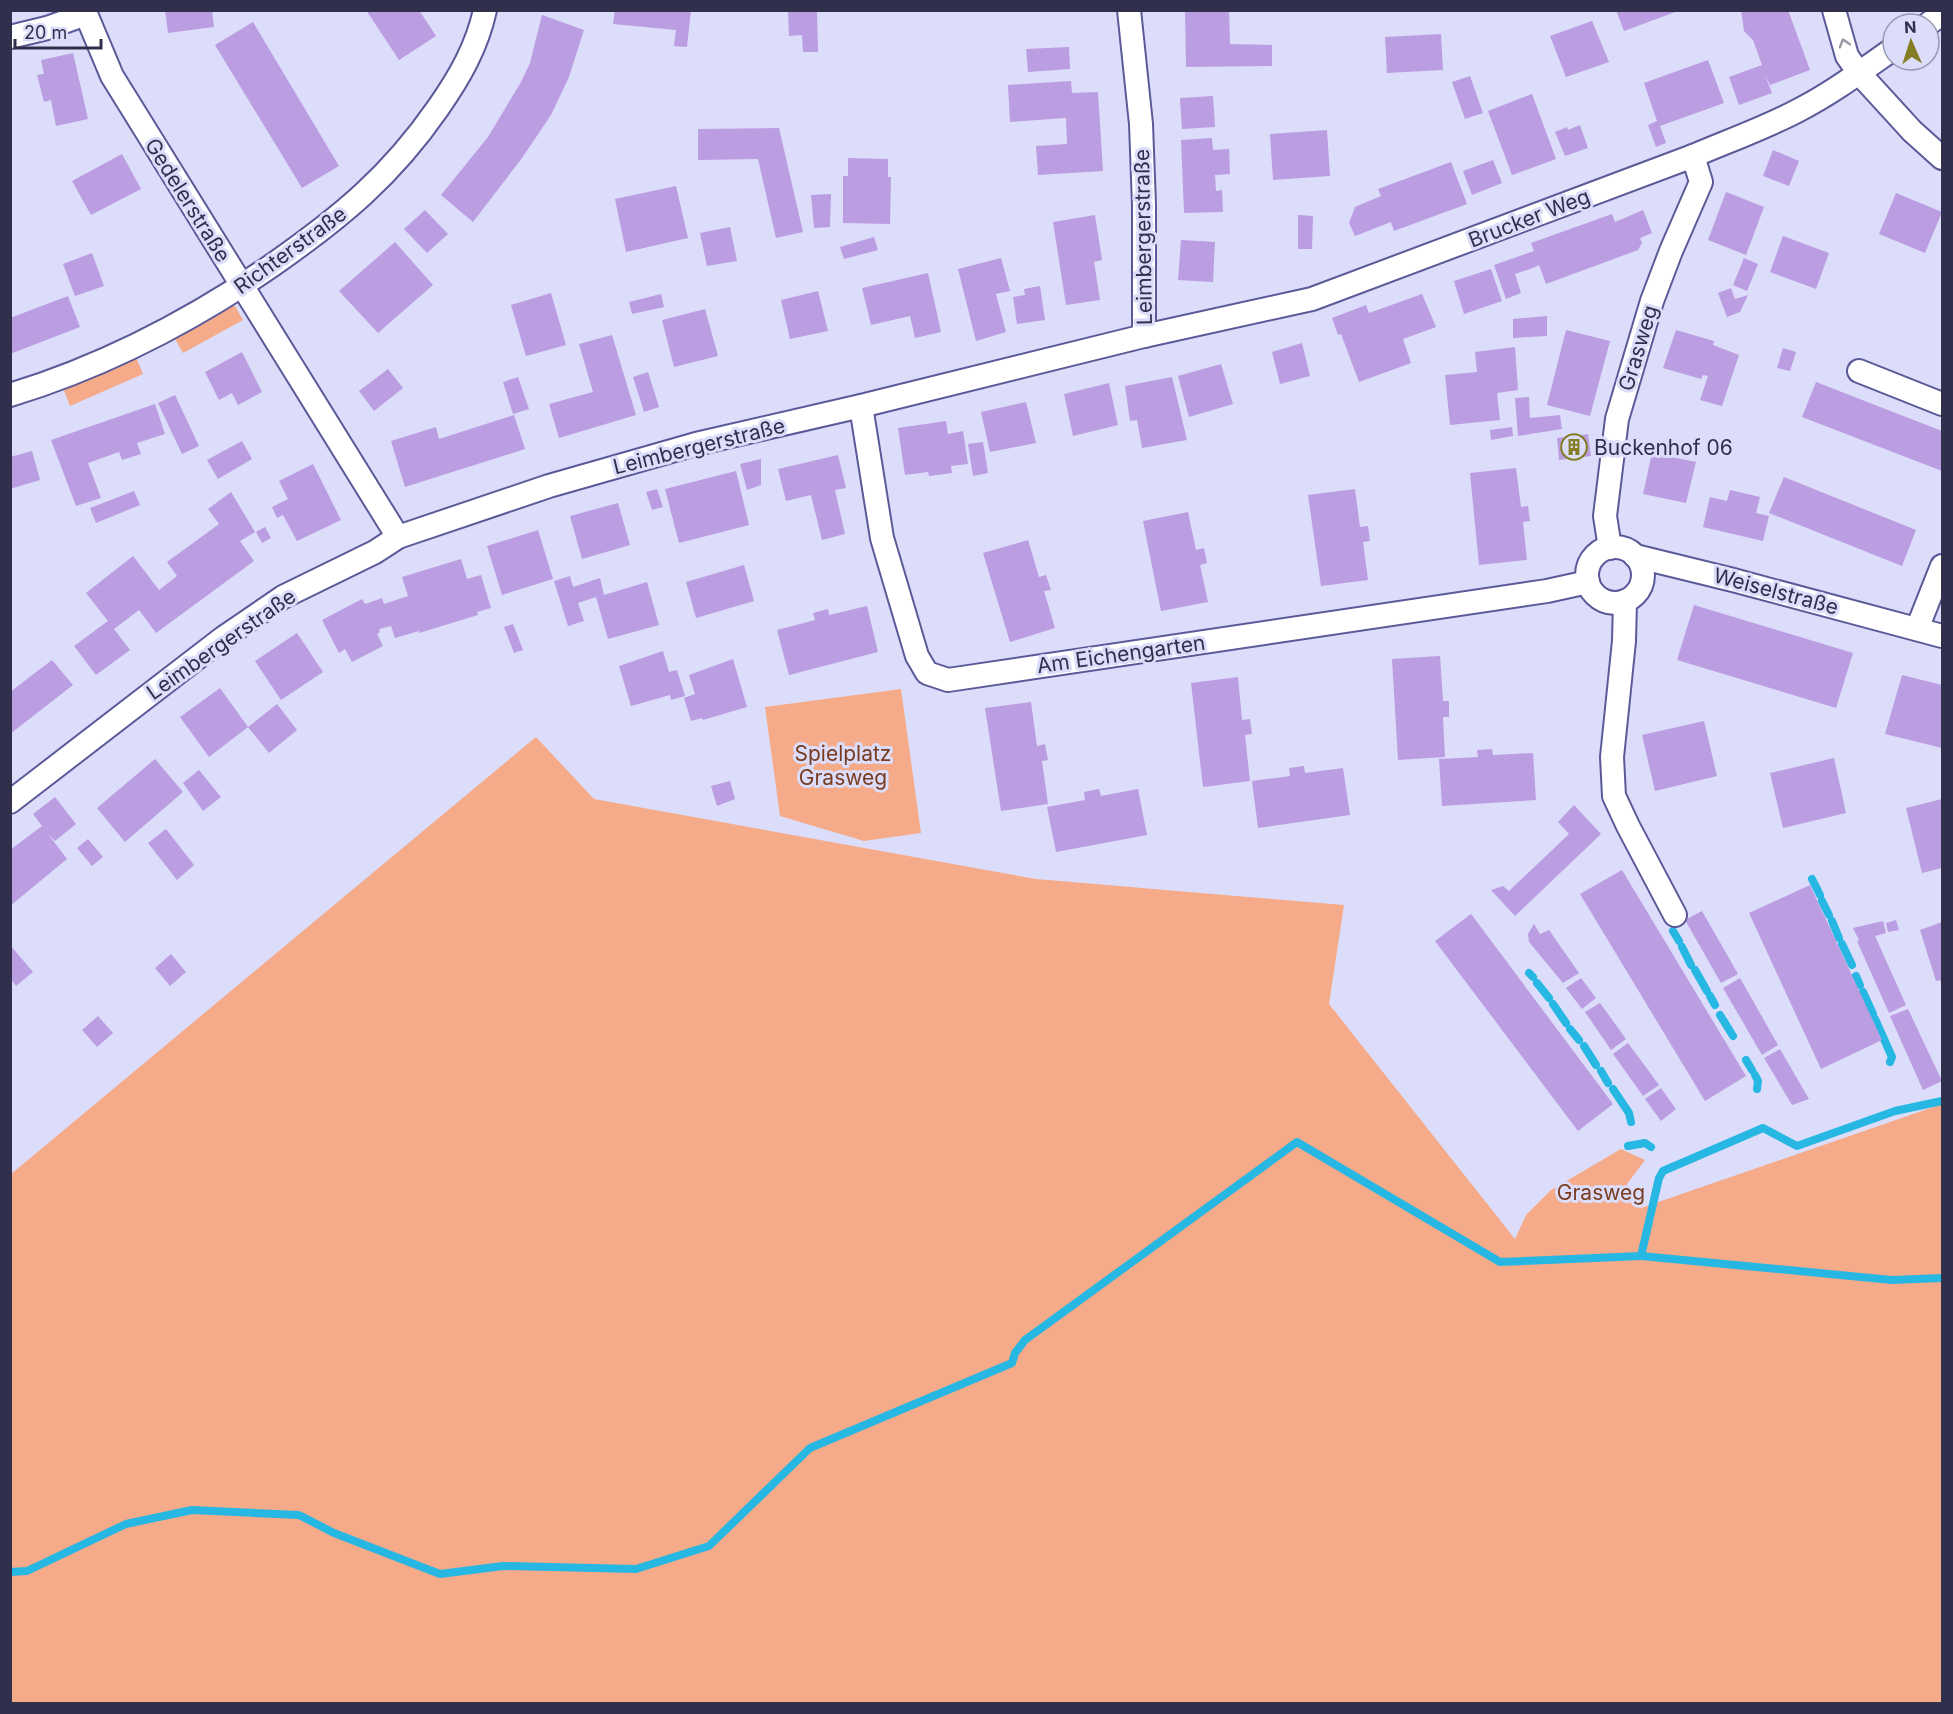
<svg xmlns="http://www.w3.org/2000/svg" width="1953" height="1714" font-family="Inter,sans-serif">
	<style>
		.green { fill: #f5ab8a }
		.lines { fill: none; stroke-linecap: round; stroke-linejoin: round }
		.stream { stroke: #26b7e3; stroke-width: 8 }
		.building { fill: #bb9de1 }
		.street-casing { stroke: #5c5999; stroke-width: 26 }
		.street { stroke: #fff; stroke-width: 22 }
		.oneway { stroke: #9898a6 }
		.labels { text-anchor: middle; dominant-baseline: central; stroke-width: 6; stroke-linejoin: round; paint-order: stroke }
		.street-label { font-size: 21px; fill: #30304c; stroke: #dcddfa }
		.poi-label { font-size: 21px; fill: #30304c; stroke: #dcddfa; text-anchor: start }
		.park-label { font-size: 21px; fill: #793c1f; stroke: #dcddfa }
	</style>
	<rect width="100%" height="100%" fill="#dcddfa"/>
	<g class="green">
		<polygon points="230,306 235,306 243,320 183,353 174,337"/>
		<polygon points="136,357 143,374 70,406 63,388"/>
		<polygon points="901,689 921,833 864,841 780,816 765,707"/>
		<polygon points="536,737 594,799 1036,879 1344,905 1329,1004 1515,1239 1526,1215 1551,1190 1621,1149 1645,1160 1627,1184 1641,1208 1942,1104 1942,1703 11,1703 11,1174"/>
	</g>
	<g class="lines">
		<g class="stream">
			<polyline points="1812,879 1820,895"/>
			<polyline points="1822,901 1829,915"/>
			<polyline points="1832,921 1839,938"/>
			<polyline points="1673,931 1679,941"/>
			<polyline points="1842,944 1852,965"/>
			<polyline points="1682,947 1691,965"/>
			<polyline points="1695,970 1707,991"/>
			<polyline points="1529,973 1533,977"/>
			<polyline points="1856,976 1860,985"/>
			<polyline points="1537,983 1549,998"/>
			<polyline points="1863,992 1873,1014"/>
			<polyline points="1710,996 1715,1005"/>
			<polyline points="1553,1004 1566,1023"/>
			<polyline points="1720,1015 1733,1036"/>
			<polyline points="1875,1019 1892,1057 1890,1062"/>
			<polyline points="1570,1029 1579,1040"/>
			<polyline points="1584,1046 1596,1065"/>
			<polyline points="1746,1060 1752,1070"/>
			<polyline points="1601,1071 1608,1083"/>
			<polyline points="1755,1075 1758,1081 1757,1089"/>
			<polyline points="1613,1089 1629,1113 1631,1122"/>
			<polyline points="1628,1146 1645,1143 1651,1147"/>
			<polyline points="1641,1256 1892,1280 1942,1278"/>
			<polyline points="10,1572 27,1571 126,1524 192,1510 299,1515 334,1533 440,1574 503,1566 636,1569 709,1546 810,1448 1012,1363 1015,1353 1025,1340 1297,1142 1500,1262 1641,1256 1659,1178 1663,1171 1763,1128 1797,1146 1895,1111 1942,1101"/>
		</g>
	</g>
	<g class="building">
		<polygon points="165,10 212,10 214,27 168,33"/>
		<polygon points="366,10 419,10 436,36 399,60"/>
		<polygon points="615,10 691,10 687,47 674,46 676,30 613,24"/>
		<polygon points="788,10 817,10 818,52 803,52 802,35 789,36"/>
		<polygon points="1185,10 1229,10 1230,44 1272,45 1272,66 1186,67"/>
		<polygon points="1616,10 1678,10 1678,11 1624,31"/>
		<polygon points="1741,10 1788,10 1810,70 1770,85 1765,75 1772,93 1739,105 1729,77 1762,65 1753,40 1744,31"/>
		<polygon points="542,15 584,30 569,77 551,115 522,158 473,222 441,195 488,137 521,82 530,63"/>
		<polygon points="1592,21 1609,62 1566,77 1550,36"/>
		<polygon points="253,22 339,166 302,188 215,45"/>
		<polygon points="1441,34 1443,70 1387,73 1385,37"/>
		<polygon points="1069,47 1070,69 1028,72 1026,49"/>
		<polygon points="73,53 88,119 56,126 51,100 44,102 37,75 44,74 41,60"/>
		<polygon points="1708,60 1724,103 1660,126 1666,143 1656,147 1648,125 1657,121 1644,83"/>
		<polygon points="1470,76 1483,113 1465,119 1452,82"/>
		<polygon points="1071,81 1072,93 1098,92 1103,171 1038,175 1036,146 1067,144 1066,118 1010,122 1008,85"/>
		<polygon points="1532,94 1556,159 1512,175 1488,111"/>
		<polygon points="1213,96 1215,127 1182,129 1180,98"/>
		<polygon points="1580,125 1588,148 1565,156 1555,132 1567,127 1568,130"/>
		<polygon points="779,128 803,232 776,238 758,159 698,160 698,129"/>
		<polygon points="1327,130 1330,176 1273,180 1270,134"/>
		<polygon points="1212,138 1213,150 1229,149 1230,174 1215,175 1216,191 1222,190 1223,212 1184,213 1181,140"/>
		<polygon points="1773,150 1799,161 1789,186 1763,176"/>
		<polygon points="122,154 141,189 91,215 72,181"/>
		<polygon points="848,158 888,159 888,177 891,177 890,224 843,223 843,176 848,176"/>
		<polygon points="1493,160 1502,183 1472,195 1463,171"/>
		<polygon points="1451,162 1467,204 1394,231 1391,222 1355,236 1349,223 1355,207 1381,196 1378,189"/>
		<polygon points="676,186 688,238 626,252 615,199"/>
		<polygon points="1726,192 1764,207 1746,255 1708,240"/>
		<polygon points="1896,193 1942,212 1925,253 1879,234"/>
		<polygon points="831,194 830,227 814,228 811,195"/>
		<polygon points="425,210 448,234 427,253 404,229"/>
		<polygon points="1643,210 1652,233 1640,238 1642,243 1638,250 1546,284 1539,265 1533,268 1515,274 1521,293 1506,299 1494,265 1534,251 1531,243 1612,214 1615,222"/>
		<polygon points="1095,215 1102,260 1094,262 1100,300 1066,305 1053,222"/>
		<polygon points="1298,215 1313,216 1312,249 1298,249"/>
		<polygon points="730,227 737,261 707,266 700,233"/>
		<polygon points="1783,236 1829,253 1816,289 1770,272"/>
		<polygon points="874,237 878,250 844,259 840,247"/>
		<polygon points="1181,240 1215,242 1213,282 1178,280"/>
		<polygon points="395,242 433,285 378,333 339,291"/>
		<polygon points="92,253 104,286 75,296 63,264"/>
		<polygon points="1001,258 1010,291 996,294 1006,332 976,341 958,269"/>
		<polygon points="1744,258 1758,264 1747,291 1733,285"/>
		<polygon points="1491,269 1502,301 1464,314 1454,281"/>
		<polygon points="928,273 941,332 915,338 910,316 871,325 862,288"/>
		<polygon points="1040,286 1045,320 1017,324 1013,297 1025,295 1024,289"/>
		<polygon points="1731,288 1735,299 1748,295 1740,312 1727,317 1718,293"/>
		<polygon points="818,291 828,331 790,339 781,300"/>
		<polygon points="551,293 566,345 526,356 511,305"/>
		<polygon points="661,294 664,307 632,314 629,302"/>
		<polygon points="1422,294 1436,327 1403,339 1411,363 1359,382 1341,334 1338,335 1332,318 1366,305 1369,313"/>
		<polygon points="68,296 80,327 10,354 10,318"/>
		<polygon points="705,309 718,356 674,367 662,320"/>
		<polygon points="1547,316 1547,336 1513,338 1513,319"/>
		<polygon points="1566,330 1610,341 1590,416 1547,405"/>
		<polygon points="1676,330 1714,341 1713,345 1739,355 1722,406 1700,400 1708,376 1703,375 1701,379 1663,368"/>
		<polygon points="612,335 636,415 559,438 549,404 593,392 579,344"/>
		<polygon points="1302,343 1310,376 1280,384 1272,352"/>
		<polygon points="1515,347 1518,390 1497,393 1500,420 1450,425 1445,375 1477,372 1475,352"/>
		<polygon points="1783,348 1796,352 1790,371 1777,368"/>
		<polygon points="242,352 262,392 238,405 232,393 219,400 205,372"/>
		<polygon points="1221,364 1233,404 1189,417 1178,376"/>
		<polygon points="388,369 403,388 374,411 359,391"/>
		<polygon points="648,372 659,407 644,412 633,377"/>
		<polygon points="518,377 529,409 513,414 503,382"/>
		<polygon points="1172,377 1187,440 1142,448 1137,420 1130,421 1125,386"/>
		<polygon points="1816,382 1942,431 1942,471 1802,417"/>
		<polygon points="1109,383 1118,425 1073,436 1064,394"/>
		<polygon points="175,395 199,446 182,454 158,403"/>
		<polygon points="1529,397 1530,418 1560,415 1562,429 1518,436 1515,398"/>
		<polygon points="1026,402 1036,443 990,452 981,412"/>
		<polygon points="155,404 165,434 137,443 141,454 122,460 119,452 88,463 101,498 76,506 51,440"/>
		<polygon points="514,415 525,449 405,487 391,441 436,427 439,439"/>
		<polygon points="946,421 948,434 963,431 968,464 951,466 952,473 929,476 928,472 905,475 898,428"/>
		<polygon points="1512,427 1513,436 1491,440 1490,430"/>
		<polygon points="1588,434 1591,456 1559,460 1557,438"/>
		<polygon points="242,441 252,459 218,479 207,460"/>
		<polygon points="983,442 988,473 973,476 968,444"/>
		<polygon points="32,451 40,480 10,489 10,457"/>
		<polygon points="1652,453 1696,462 1686,503 1643,494"/>
		<polygon points="838,455 846,488 835,490 845,534 822,540 811,495 786,501 778,469"/>
		<polygon points="761,459 761,485 747,490 740,464"/>
		<polygon points="313,464 341,520 297,541 283,515 277,518 272,507 288,499 279,481"/>
		<polygon points="1516,468 1521,507 1528,506 1530,521 1523,522 1527,560 1479,565 1470,473"/>
		<polygon points="736,471 749,525 679,543 665,489"/>
		<polygon points="1784,477 1916,530 1902,566 1769,513"/>
		<polygon points="657,489 663,507 652,510 646,492"/>
		<polygon points="1355,489 1360,527 1368,526 1370,541 1363,542 1368,580 1321,586 1308,495"/>
		<polygon points="1730,490 1760,497 1756,513 1769,516 1763,541 1703,527 1710,497 1727,501"/>
		<polygon points="134,491 140,505 96,523 90,508"/>
		<polygon points="231,492 255,532 240,541 254,561 156,633 139,610 114,629 130,650 96,675 74,646 108,621 86,593 133,556 159,590 177,576 167,562 219,524 208,509"/>
		<polygon points="618,503 630,545 582,559 570,516"/>
		<polygon points="1188,512 1196,550 1204,548 1207,563 1200,565 1208,602 1161,611 1143,521"/>
		<polygon points="265,527 271,538 262,543 256,532"/>
		<polygon points="538,530 553,579 502,595 487,546"/>
		<polygon points="1028,540 1039,577 1046,575 1051,590 1044,591 1055,628 1010,642 983,553"/>
		<polygon points="461,559 467,579 481,575 491,608 477,612 478,615 419,633 419,631 395,638 391,626 379,629 380,632 377,634 383,646 352,662 345,649 339,653 322,620 362,599 365,604 382,598 384,604 408,596 402,577"/>
		<polygon points="744,565 754,601 696,618 686,582"/>
		<polygon points="570,576 573,587 600,578 604,595 647,582 659,625 608,639 596,597 578,603 584,621 568,626 554,581"/>
		<polygon points="1694,605 1853,653 1836,708 1677,660"/>
		<polygon points="867,606 878,652 789,675 777,630 815,620 813,613 828,609 829,615"/>
		<polygon points="513,624 523,650 514,653 504,627"/>
		<polygon points="297,633 323,672 281,700 255,661"/>
		<polygon points="663,651 669,672 677,670 685,696 671,700 670,695 631,706 619,666"/>
		<polygon points="1440,656 1443,701 1449,701 1449,717 1443,717 1445,757 1398,760 1392,659"/>
		<polygon points="733,659 747,707 703,720 702,718 691,721 684,698 695,694 689,675"/>
		<polygon points="52,660 73,685 10,734 10,692"/>
		<polygon points="1902,675 1942,685 1942,748 1885,734"/>
		<polygon points="1238,677 1242,720 1250,719 1252,734 1245,735 1250,781 1203,787 1191,683"/>
		<polygon points="220,688 248,727 209,757 180,717"/>
		<polygon points="1031,702 1037,746 1045,744 1048,760 1042,761 1048,804 1001,811 985,708"/>
		<polygon points="277,704 297,730 269,753 248,727"/>
		<polygon points="1704,721 1717,776 1655,791 1642,735"/>
		<polygon points="1492,749 1493,755 1533,753 1536,800 1442,806 1439,759 1478,757 1477,750"/>
		<polygon points="1834,758 1846,813 1783,828 1770,773"/>
		<polygon points="155,759 183,792 125,842 97,808"/>
		<polygon points="1304,766 1305,773 1343,768 1350,815 1258,828 1252,781 1290,776 1289,768"/>
		<polygon points="199,770 221,797 203,811 183,783"/>
		<polygon points="730,781 735,799 717,806 711,786"/>
		<polygon points="1099,789 1101,796 1138,789 1147,835 1056,852 1047,807 1085,800 1084,792"/>
		<polygon points="55,797 76,824 55,841 48,834 67,859 10,906 10,850 42,826 33,814"/>
		<polygon points="1942,799 1942,868 1922,873 1906,808"/>
		<polygon points="1574,805 1601,834 1515,916 1491,890 1503,886 1509,891 1569,834 1558,822"/>
		<polygon points="166,829 194,865 177,880 148,843"/>
		<polygon points="88,839 103,857 92,866 77,848"/>
		<polygon points="1622,870 1746,1076 1705,1101 1580,894"/>
		<polygon points="1810,885 1882,1040 1821,1069 1749,913"/>
		<polygon points="1702,911 1738,974 1721,983 1685,920"/>
		<polygon points="1471,914 1613,1104 1578,1131 1435,941"/>
		<polygon points="1896,920 1899,930 1888,932 1886,923"/>
		<polygon points="1883,921 1886,933 1875,936 1906,1005 1889,1013 1857,941 1859,940 1853,928"/>
		<polygon points="1942,922 1942,985 1940,980 1936,981 1920,930"/>
		<polygon points="1534,924 1540,934 1549,930 1579,973 1563,983 1529,942 1528,934"/>
		<polygon points="10,945 33,972 16,986 10,978"/>
		<polygon points="171,954 186,972 170,986 155,968"/>
		<polygon points="1581,978 1596,998 1582,1009 1566,988"/>
		<polygon points="1740,978 1778,1045 1762,1055 1723,988"/>
		<polygon points="1600,1003 1626,1039 1611,1050 1585,1012"/>
		<polygon points="1908,1009 1942,1081 1923,1090 1890,1016"/>
		<polygon points="98,1016 113,1033 97,1047 82,1030"/>
		<polygon points="1628,1043 1659,1085 1643,1096 1613,1054"/>
		<polygon points="1780,1049 1809,1099 1792,1105 1764,1058"/>
		<polygon points="1661,1088 1676,1109 1661,1121 1645,1099"/>
	</g>
	<g class="lines">
		<g class="street-casing">
			<g id="street">
				<polyline points="86,10 86,14 112,76 398,537"/>
				<polyline points="1129,10 1141,124 1144,205 1144,336"/>
				<polyline points="1834,10 1847,56 1859,73 1912,131 1942,158"/>
				<polyline points="1928,24 1942,14"/>
				<polyline points="10,37 47,28 86,14"/>
				<polyline points="1859,371 1942,404"/>
				<path d="M10,395c95,-29 183,-75 264,-131 67,-47 117,-88 164,-156 21,-30 39,-61 47,-98"/>
				<polyline points="861,406 882,538 917,656 927,673 948,680 1547,591 1588,582"/>
				<circle cx="1615" cy="575" r="28"/>
				<polyline points="1610,548 1605,516 1617,419 1652,301 1671,251 1701,182 1693,156"/>
				<polyline points="1635,556 1733,580 1942,636"/>
				<polyline points="1625,601 1624,641 1612,757 1614,796 1628,826 1675,915"/>
				<polyline points="1917,629 1942,566"/>
				<path d="M10,802l213,-164 60,-41 92,-45 23,-15 151,-51 147,-42 165,-38 283,-70 168,-37 381,-143c35,-15 72,-28 106,-46 33,-17 64,-40 94,-61"/>
			</g>
		</g>
		<use href="#street" class="street"/>
	</g>
	<defs><path id="oneway-chevron" d="M-2-3.5L2.5 0L-2 3.5" fill="none" stroke-width="1.6" stroke-linecap="round" stroke-linejoin="round" transform="scale(1.5)"/></defs>
	<use class="oneway" href="#oneway-chevron" transform="translate(1844 43) rotate(-107)"/>
	<defs>
		<g id="building-ring" transform="scale(1.35)"><circle r="9.5" fill="#dcddfa" stroke="#847d23" stroke-width="1.5"/><path d="M-4-6H4V6H1V3H-1V6H-4ZM-2.5-4.3h1.7v1.8h-1.7ZM.8-4.3h1.7v1.8H.8ZM-2.5-1h1.7V.8h-1.7ZM.8-1h1.7V.8H.8Z" fill="#847d23"/></g>
	</defs>
	<g fill-rule="evenodd">
		<use href="#building-ring" x="1574" y="447"/>
	</g>
	<g class="labels">
		<g class="street-label">
			<text transform="translate(188 200) rotate(58)">Gedelerstraße</text>
			<text transform="translate(1529 218) rotate(-21)">Brucker Weg</text>
			<text transform="translate(1143 237) rotate(-91)">Leimbergerstraße</text>
			<text transform="translate(290 250) rotate(-36)">Richterstraße</text>
			<text transform="translate(1638 348) rotate(-73)">Grasweg</text>
			<text transform="translate(699 446) rotate(-14)">Leimbergerstraße</text>
			<text transform="translate(1776 591) rotate(15)">Weiselstraße</text>
			<text transform="translate(221 644) rotate(-35)">Leimbergerstraße</text>
			<text transform="translate(1121 654) rotate(-8)">Am Eichengarten</text>
		</g>
		<g class="poi-label">
			<text x="1594" y="447">Buckenhof 06</text>
		</g>
		<g class="park-label">
			<text x="843" y="753">Spielplatz<tspan x="843" dy="24">Grasweg</tspan></text>
			<text x="1601" y="1192">Grasweg</text>
		</g>
	</g>
	<rect width="1953" height="1714" fill="none" stroke="#30304c" stroke-width="24"/>
	<g transform="translate(1911 42) rotate(357)"><circle r="28" fill="#dcddfa" stroke="#9798b4" stroke-width="1.5"/>
	<path d="M0-4.5L10 22L0 15L-10 22Z" fill="#847d23"/>
	<text y="-9" font-size="16" font-weight="bold" text-anchor="middle" fill="#30304c">N</text>
	</g>
	<path d="M15 39v9h86v-9" fill="none" stroke="#30304c" stroke-width="3"/>
	<text x="24" y="39" font-size="18" fill="#30304c" stroke="#dcddfa" stroke-width="4.5" paint-order="stroke">20 m</text>
</svg>
